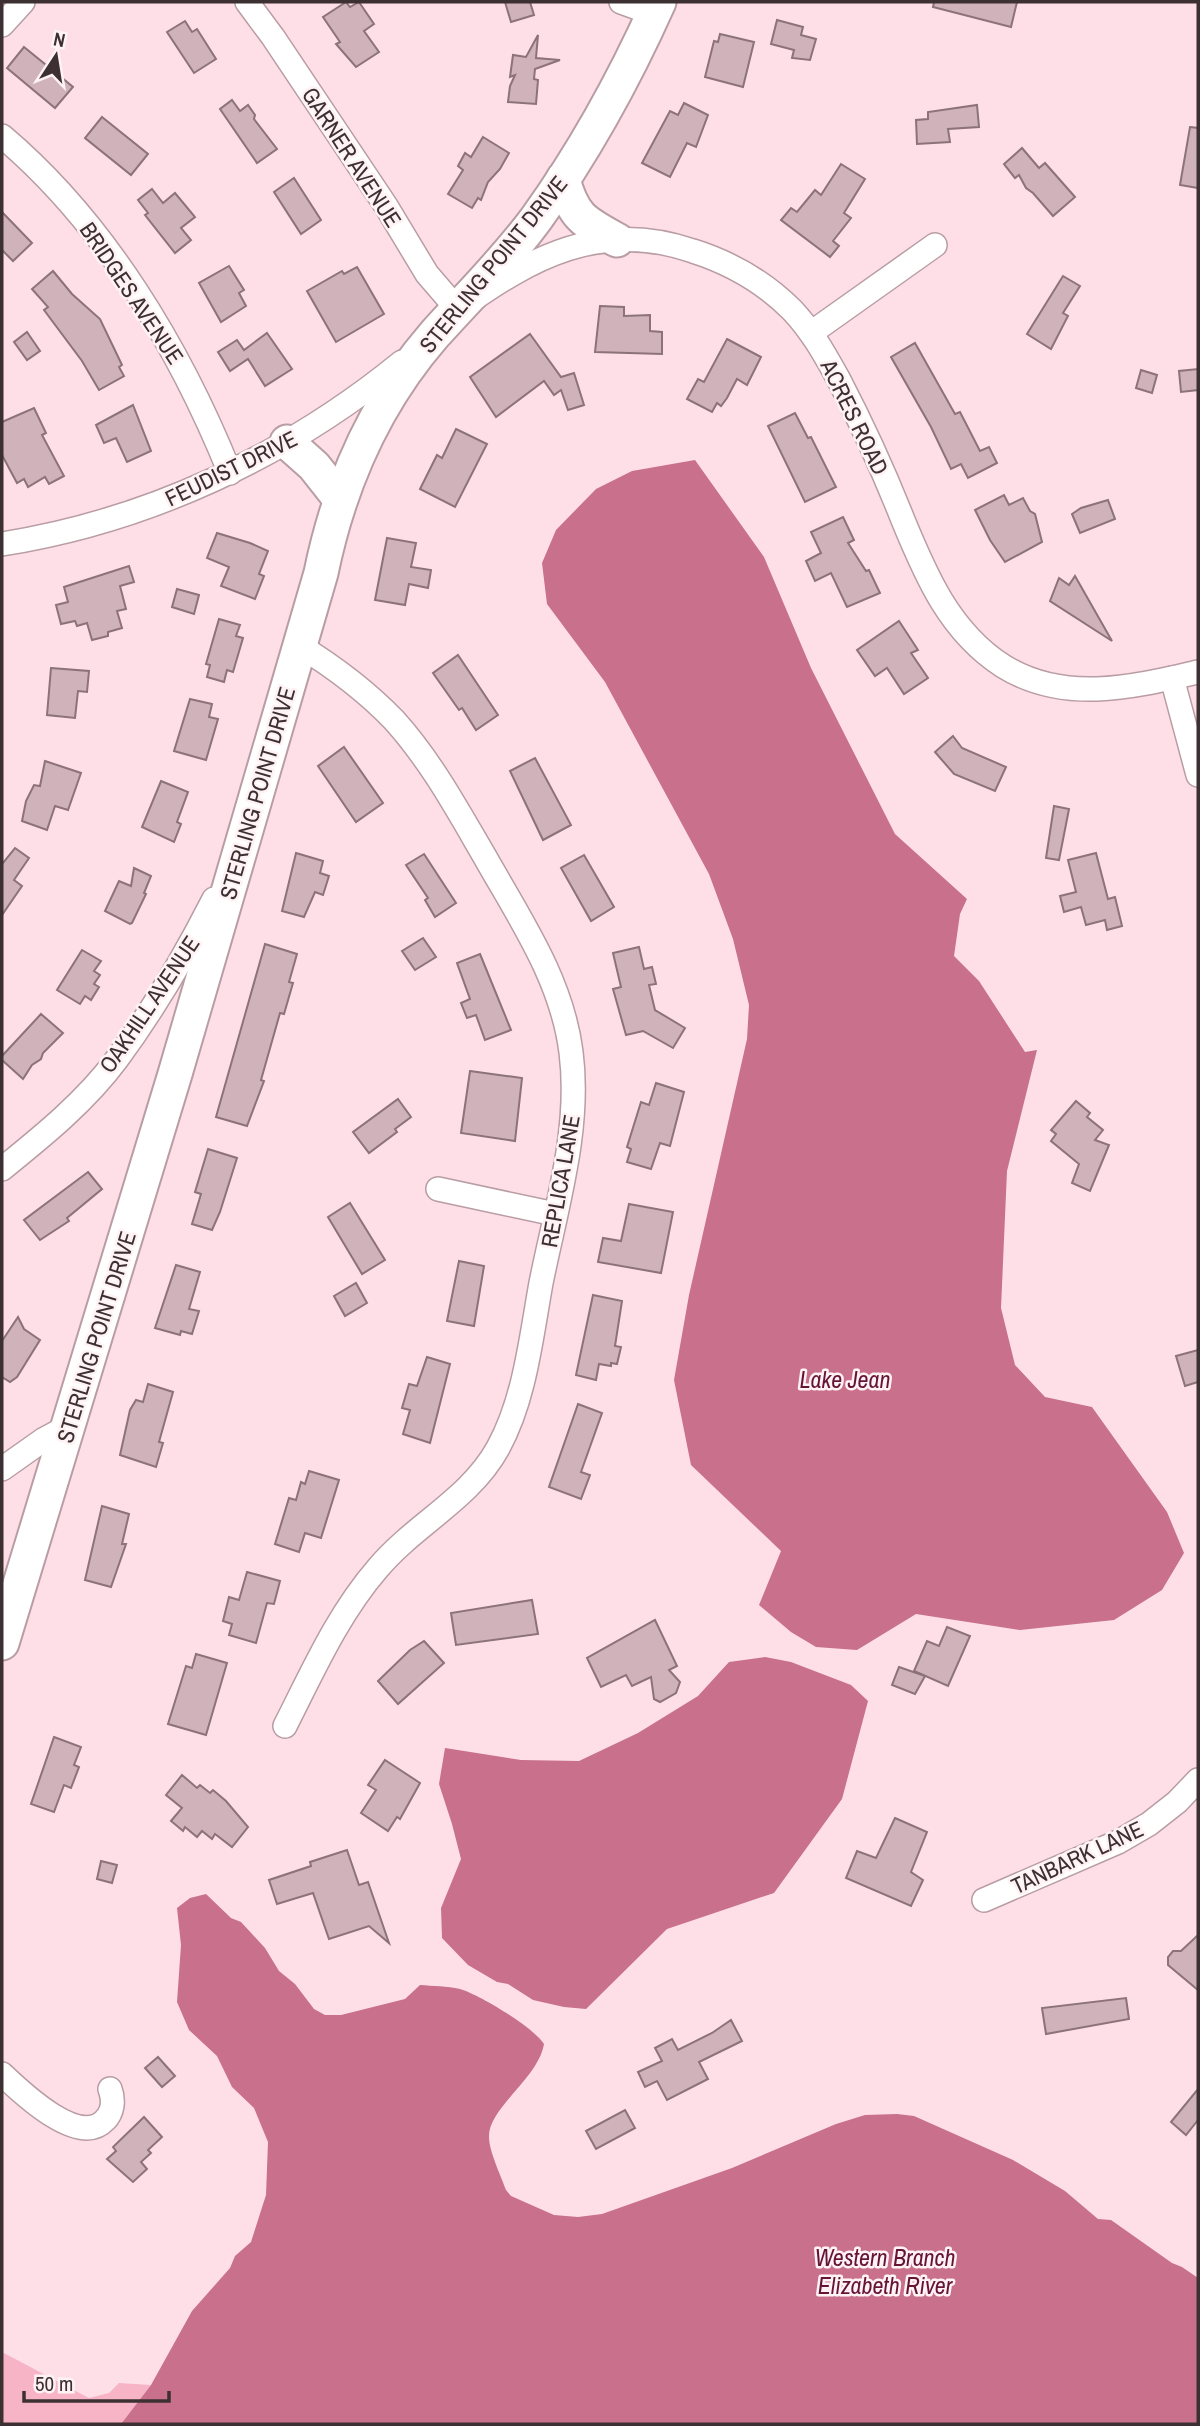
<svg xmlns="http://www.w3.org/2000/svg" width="1200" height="2426" font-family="'Archivo Narrow',sans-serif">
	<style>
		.green { fill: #f7b4c7 }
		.water { fill: #c8708c }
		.building { fill: #cfb2ba; stroke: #8c7279; stroke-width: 2 }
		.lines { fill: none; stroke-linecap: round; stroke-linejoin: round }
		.street-casing { stroke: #b99da4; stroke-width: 26 }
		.secondary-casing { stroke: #b99da4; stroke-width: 37 }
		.street { stroke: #fff; stroke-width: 23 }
		.secondary { stroke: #fff; stroke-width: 33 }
		.labels { text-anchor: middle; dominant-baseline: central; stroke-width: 5; stroke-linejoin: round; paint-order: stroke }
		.street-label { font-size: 23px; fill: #3c3033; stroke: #fff2f5 }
		.water-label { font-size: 24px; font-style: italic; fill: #651436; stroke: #fff2f5 }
	</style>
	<rect width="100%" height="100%" fill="#fedfe7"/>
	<polygon class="green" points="2,2352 89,2398 109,2393 119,2383 151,2385 121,2424 2,2424"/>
	<g class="water">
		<polygon points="695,460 764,557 811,668 895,834 967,899 960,914 954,956 979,981 1025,1052 1037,1050 1007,1171 1001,1308 1015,1365 1045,1397 1092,1407 1167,1512 1184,1553 1162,1590 1114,1620 1020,1630 916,1614 857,1650 816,1647 791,1632 759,1605 781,1551 691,1465 674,1380 689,1295 747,1039 749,1005 733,939 709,874 605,682 547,604 542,563 556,530 596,489 632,471"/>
		<polygon points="765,1657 791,1662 851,1685 868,1701 842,1799 774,1893 667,1929 586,2009 564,2007 533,2000 508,1984 497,1982 468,1965 442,1938 441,1908 461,1859 452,1824 439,1784 445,1748 521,1760 579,1761 638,1733 698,1696 729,1662"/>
		<path d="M206,1894l25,24 10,4 24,26 14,23 16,13 19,25 11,6h16l64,-16 15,-14c13,1 27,1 40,4 20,6 73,38 84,55 -6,35 -56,64 -55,93 0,14 12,39 17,53l5,6 43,19 24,2 24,-3 130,-46 104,-44 29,-9 32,-1 17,2 99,44 52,31 33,28 13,1 61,43 10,4 16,11v146h-1077l30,-39 41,-74 38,-43 5,-12 16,-14 15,-47 2,-53 -14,-34 -22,-21 -15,-31 -28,-26 -12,-28 4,-57 -4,-37 13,-10z"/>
	</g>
	<g class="building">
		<polygon points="346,2 350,7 359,2 374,24 364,31 379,52 356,67 336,44 340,42 323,17"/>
		<polygon points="505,2 530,2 534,15 511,22"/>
		<polygon points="934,2 1017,2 1011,27 933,7"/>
		<polygon points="777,20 803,27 801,35 816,39 810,60 792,58 794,50 771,44"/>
		<polygon points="185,21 192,32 197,29 216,59 194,73 167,32"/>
		<polygon points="720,34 754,42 743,87 705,77 714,41 718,42"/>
		<polygon points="538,35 536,58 560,60 535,69 534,79 538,80 536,104 508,102 510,86 515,75 510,77 513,55 526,57"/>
		<polygon points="24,47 73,87 55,108 7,68"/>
		<polygon points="232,100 240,111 248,105 255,115 254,119 277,149 257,163 220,109"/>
		<polygon points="684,103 708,115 696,147 687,143 670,177 642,163 670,111 678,115"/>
		<polygon points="977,105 979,127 948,129 950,142 917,144 916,120 928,119 928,112"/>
		<polygon points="102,117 148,154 131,175 85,138"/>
		<polygon points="1190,127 1198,128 1198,188 1180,185"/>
		<polygon points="483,137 509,153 500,169 488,182 481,200 478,198 472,208 448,194 463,170 458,166 465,153 471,157"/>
		<polygon points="1022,148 1039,168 1045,163 1075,197 1053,216 1033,193 1026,188 1019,175 1015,178 1004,164"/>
		<polygon points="841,164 865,179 844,213 851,218 833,241 839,246 830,257 781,220 791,208 797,212 815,190 821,195"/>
		<polygon points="294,178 321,220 301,234 274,192"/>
		<polygon points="152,189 163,203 175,193 195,217 181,228 191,240 175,253 145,215 148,213 138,200"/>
		<polygon points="2,212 32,243 13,261 2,250"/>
		<polygon points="229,266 244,290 239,293 246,306 221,322 199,283"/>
		<polygon points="357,267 384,314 336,342 307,291 342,271 344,274"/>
		<polygon points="53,271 72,294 100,319 122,365 119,367 124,376 99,390 82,361 44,310 48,307 32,289"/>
		<polygon points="1063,276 1080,286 1063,313 1068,316 1051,349 1027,334"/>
		<polygon points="600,306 624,307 624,316 650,315 650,331 662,332 662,354 595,352"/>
		<polygon points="27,332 40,351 27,360 14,342"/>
		<polygon points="267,333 292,369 265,386 248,359 230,371 218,352 237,340 244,350"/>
		<polygon points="530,334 561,377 574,373 584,405 568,410 561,390 554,395 544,381 496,417 470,377"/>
		<polygon points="727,339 761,357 747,385 737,379 727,398 721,406 717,403 712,412 687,399 698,379 704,382"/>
		<polygon points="915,343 955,414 960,412 980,451 989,447 997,463 968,478 961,464 951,469 931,427 891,357"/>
		<polygon points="1198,369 1198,390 1181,392 1179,371"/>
		<polygon points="1141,370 1157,375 1152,393 1136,388"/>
		<polygon points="133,405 151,451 127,462 116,438 104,443 96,425"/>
		<polygon points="34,408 46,433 42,435 64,476 49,484 45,477 28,487 24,479 17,483 2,455 2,422"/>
		<polygon points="795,413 808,438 811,437 836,487 805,502 768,426"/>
		<polygon points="456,429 487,444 455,507 420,489 437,455 442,458"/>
		<polygon points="1004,495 1009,505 1023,498 1030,511 1035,514 1042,542 1005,562 990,540 975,510"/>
		<polygon points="1108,500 1115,519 1080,533 1072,514 1081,508"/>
		<polygon points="843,517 854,540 848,543 866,571 869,570 880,593 847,607 831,573 815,581 806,561 821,553 811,532"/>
		<polygon points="217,533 250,543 268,551 259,574 264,576 255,599 221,586 229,567 207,558"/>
		<polygon points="387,538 416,543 411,567 431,570 428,588 409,584 405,605 375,600"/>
		<polygon points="129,566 134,582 120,586 126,609 117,611 122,628 108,632 108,636 92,640 87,623 77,626 75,621 61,624 56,605 68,602 64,587"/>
		<polygon points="1075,576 1112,641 1050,601 1059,578 1069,585"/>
		<polygon points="177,589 199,595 194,614 172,607"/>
		<polygon points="219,619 240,625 236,636 243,638 233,672 227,670 224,682 207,677 210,665 206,664"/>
		<polygon points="899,621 918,650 911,653 928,678 904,694 887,668 875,676 857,650"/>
		<polygon points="458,655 498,715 476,730 462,708 459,710 433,673"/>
		<polygon points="51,668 89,671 87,692 78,691 75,718 47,715"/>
		<polygon points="190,699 212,704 209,717 218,719 206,760 174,751"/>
		<polygon points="953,736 962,748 1006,767 995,791 954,774 935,752"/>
		<polygon points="344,747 383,803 356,822 318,766"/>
		<polygon points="535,758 571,825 543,840 510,771"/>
		<polygon points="45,761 81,773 68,810 55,806 47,830 22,821 26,801 34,785 40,786"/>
		<polygon points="161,781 188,792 177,822 181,824 174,842 142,827"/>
		<polygon points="1054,806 1069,809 1059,860 1046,858"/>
		<polygon points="15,848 29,858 14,880 22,886 2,915 2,864"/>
		<polygon points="296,853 323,861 320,873 329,876 323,895 315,892 304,917 282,911"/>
		<polygon points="1096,853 1108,899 1115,897 1122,926 1107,930 1105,920 1086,925 1081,907 1064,912 1060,896 1076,892 1068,860"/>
		<polygon points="424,854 456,903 435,917 425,900 428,898 406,865"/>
		<polygon points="584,855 614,907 591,921 561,868"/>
		<polygon points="134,868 151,876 144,893 146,894 132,923 130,924 105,911 119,881 131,886"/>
		<polygon points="423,938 436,957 415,970 402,951"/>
		<polygon points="265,944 297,954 289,982 293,983 284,1014 280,1013 261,1080 264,1081 247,1126 216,1117"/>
		<polygon points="639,947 644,969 652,967 656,984 649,985 655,1010 685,1028 673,1048 643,1031 626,1035 613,989 621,987 613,953"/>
		<polygon points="82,950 101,961 94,971 100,975 94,984 99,987 91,1000 85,996 80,1004 57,990"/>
		<polygon points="480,954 511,1030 485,1040 476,1015 467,1018 461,1003 470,999 457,963"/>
		<polygon points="41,1014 63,1033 43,1053 41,1059 32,1065 23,1079 2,1060 2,1056"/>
		<polygon points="470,1071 522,1078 515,1141 461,1133"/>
		<polygon points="656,1083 684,1092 670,1146 660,1143 651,1169 627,1162 631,1149 627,1147 641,1102 649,1105"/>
		<polygon points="398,1099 411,1117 395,1129 397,1132 369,1153 353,1132"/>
		<polygon points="1076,1101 1090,1113 1087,1117 1103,1130 1095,1140 1109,1145 1090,1191 1072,1183 1079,1164 1051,1141 1056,1134 1051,1130"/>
		<polygon points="208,1149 237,1158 220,1212 212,1230 192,1224 201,1194 195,1192"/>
		<polygon points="88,1172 102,1189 67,1218 69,1221 40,1240 24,1220"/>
		<polygon points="350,1203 385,1260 362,1274 328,1217"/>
		<polygon points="629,1204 673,1212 661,1273 598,1262 603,1238 621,1241"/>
		<polygon points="459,1261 484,1266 474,1326 447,1321"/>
		<polygon points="176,1265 200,1272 189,1309 199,1311 192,1334 181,1331 180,1335 155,1328"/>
		<polygon points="356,1283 367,1303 345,1316 334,1296"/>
		<polygon points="593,1295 622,1301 615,1346 621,1347 617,1364 611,1363 611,1366 599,1364 596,1380 576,1375"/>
		<polygon points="18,1317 24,1329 40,1340 17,1377 10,1382 2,1377 2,1341"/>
		<polygon points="1198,1350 1198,1382 1185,1386 1176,1356"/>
		<polygon points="427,1357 450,1364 430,1443 403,1434 410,1410 402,1408 409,1384 417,1386"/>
		<polygon points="148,1384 173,1392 159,1442 163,1443 156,1467 120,1455 130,1410 136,1400 143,1402"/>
		<polygon points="578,1404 602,1413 581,1472 590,1475 581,1499 549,1487"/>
		<polygon points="309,1471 339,1480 321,1538 305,1533 299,1552 275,1544 289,1498 296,1500 301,1482 305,1484"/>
		<polygon points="102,1506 129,1514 122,1544 126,1544 111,1587 85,1580"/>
		<polygon points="247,1572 280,1581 274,1604 267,1603 256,1643 229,1635 232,1624 223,1621 229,1597 239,1600"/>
		<polygon points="532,1600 538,1634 456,1645 451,1613"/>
		<polygon points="655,1620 677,1666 669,1670 680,1682 676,1693 660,1702 654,1699 651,1677 632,1686 626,1675 601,1687 587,1658"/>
		<polygon points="947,1627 970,1636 948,1686 914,1671 927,1641 939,1646"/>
		<polygon points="424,1641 444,1663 398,1704 378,1681 410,1650"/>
		<polygon points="196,1654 227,1663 206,1735 168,1724 186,1666 192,1668"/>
		<polygon points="899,1667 925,1676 915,1694 892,1685"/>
		<polygon points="54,1737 81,1747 74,1765 79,1767 71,1788 64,1785 54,1812 31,1804"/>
		<polygon points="385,1760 420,1783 400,1819 397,1817 388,1831 361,1813 376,1790 368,1785"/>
		<polygon points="182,1775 197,1788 200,1785 210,1793 213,1790 226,1801 248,1827 232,1847 215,1834 212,1839 202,1831 197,1837 185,1827 183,1831 171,1821 182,1808 166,1795"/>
		<polygon points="895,1818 927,1832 911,1872 923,1880 911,1906 846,1878 857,1851 876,1858"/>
		<polygon points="347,1850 359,1885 368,1882 389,1943 369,1926 329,1939 313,1893 277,1904 269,1880 311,1866 310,1862"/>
		<polygon points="101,1861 117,1865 112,1883 97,1879"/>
		<polygon points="1198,1935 1198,1990 1168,1965 1168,1957 1173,1951 1181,1951"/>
		<polygon points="1126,1998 1129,2019 1046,2034 1042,2008"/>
		<polygon points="731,2020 742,2041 699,2062 708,2079 667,2100 657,2081 645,2087 638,2072 662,2061 655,2048 672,2039 678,2050 712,2033"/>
		<polygon points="158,2057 175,2076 162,2087 145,2068"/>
		<polygon points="1198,2089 1198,2120 1186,2135 1171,2122"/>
		<polygon points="625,2110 635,2128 596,2149 586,2131"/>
		<polygon points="144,2117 162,2137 148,2150 151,2153 141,2162 147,2169 133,2182 107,2159 116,2151 113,2147"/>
	</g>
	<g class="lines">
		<g class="street-casing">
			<g id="street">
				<path d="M247,2l26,35 113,169 41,68 31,36c73,-53 143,-91 235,-59 38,12 71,31 99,59 20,21 33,45 47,70 24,46 45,92 64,140 23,56 47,112 100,146 61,38 130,21 195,6"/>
				<polyline points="621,2 654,14"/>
				<polyline points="2,25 23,2"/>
				<path d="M2,136c103,87 178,213 228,337"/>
				<polyline points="811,333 935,245"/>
				<path d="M2,544c146,-23 285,-88 400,-182"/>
				<polyline points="1172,678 1198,775"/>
				<path d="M2,1169c41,-33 84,-68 115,-110 37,-50 69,-105 97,-160"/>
				<polyline points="438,1189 555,1214"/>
				<polyline points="2,1469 43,1440 69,1426"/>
				<path d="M285,1726c28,-55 53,-112 93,-158 37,-44 92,-69 120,-120 27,-49 33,-110 43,-165 15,-75 40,-154 30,-231 -9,-72 -51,-133 -86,-195 -28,-48 -54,-96 -91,-137 -28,-29 -60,-53 -94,-74"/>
				<polyline points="984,1900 1118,1842 1149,1824 1177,1802 1198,1780"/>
				<path d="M2,2074c19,18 77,74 103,46 8,-8 9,-20 5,-31"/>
			</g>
		</g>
		<g class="secondary-casing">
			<g id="secondary">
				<path d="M563,179c10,38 21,43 54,61"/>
				<polyline points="287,442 314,466 340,499"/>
				<path d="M2,1643l173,-569 146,-501c18,-88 54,-170 113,-238 34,-38 71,-74 102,-116 49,-68 89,-141 123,-217"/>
			</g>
		</g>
		<use href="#street" class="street"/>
		<use href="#secondary" class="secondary"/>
	</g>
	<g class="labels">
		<g class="street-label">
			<text transform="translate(352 157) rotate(57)">GARNER AVENUE</text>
			<text transform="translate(493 264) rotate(-51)">STERLING POINT DRIVE</text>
			<text transform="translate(132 293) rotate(56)">BRIDGES AVENUE</text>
			<text transform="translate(855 417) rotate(64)">ACRES ROAD</text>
			<text transform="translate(231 468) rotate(-26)">FEUDIST DRIVE</text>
			<text transform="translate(257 793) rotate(-74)">STERLING POINT DRIVE</text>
			<text transform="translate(149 1004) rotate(-56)">OAKHILL AVENUE</text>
			<text transform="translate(560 1181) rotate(-80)">REPLICA LANE</text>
			<text transform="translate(96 1337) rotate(-73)">STERLING POINT DRIVE</text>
			<text transform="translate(1077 1857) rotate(-25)">TANBARK LANE</text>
		</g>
		<g class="water-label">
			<text x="845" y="1379">Lake Jean</text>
			<text x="885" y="2257">Western Branch<tspan x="885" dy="28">Elizabeth River</tspan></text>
		</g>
	</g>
	<rect width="1200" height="2426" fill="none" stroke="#3c3033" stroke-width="7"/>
	<g transform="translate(56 56) rotate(12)" stroke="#fff2f5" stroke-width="5" paint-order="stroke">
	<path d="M0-5L12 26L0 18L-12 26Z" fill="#3c3033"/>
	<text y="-10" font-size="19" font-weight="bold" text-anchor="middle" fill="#3c3033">N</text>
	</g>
	<path d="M24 2391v10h145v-10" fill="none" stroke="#3c3033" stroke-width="3.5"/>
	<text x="35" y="2391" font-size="21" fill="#3c3033" stroke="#fff2f5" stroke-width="5" paint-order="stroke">50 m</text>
</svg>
